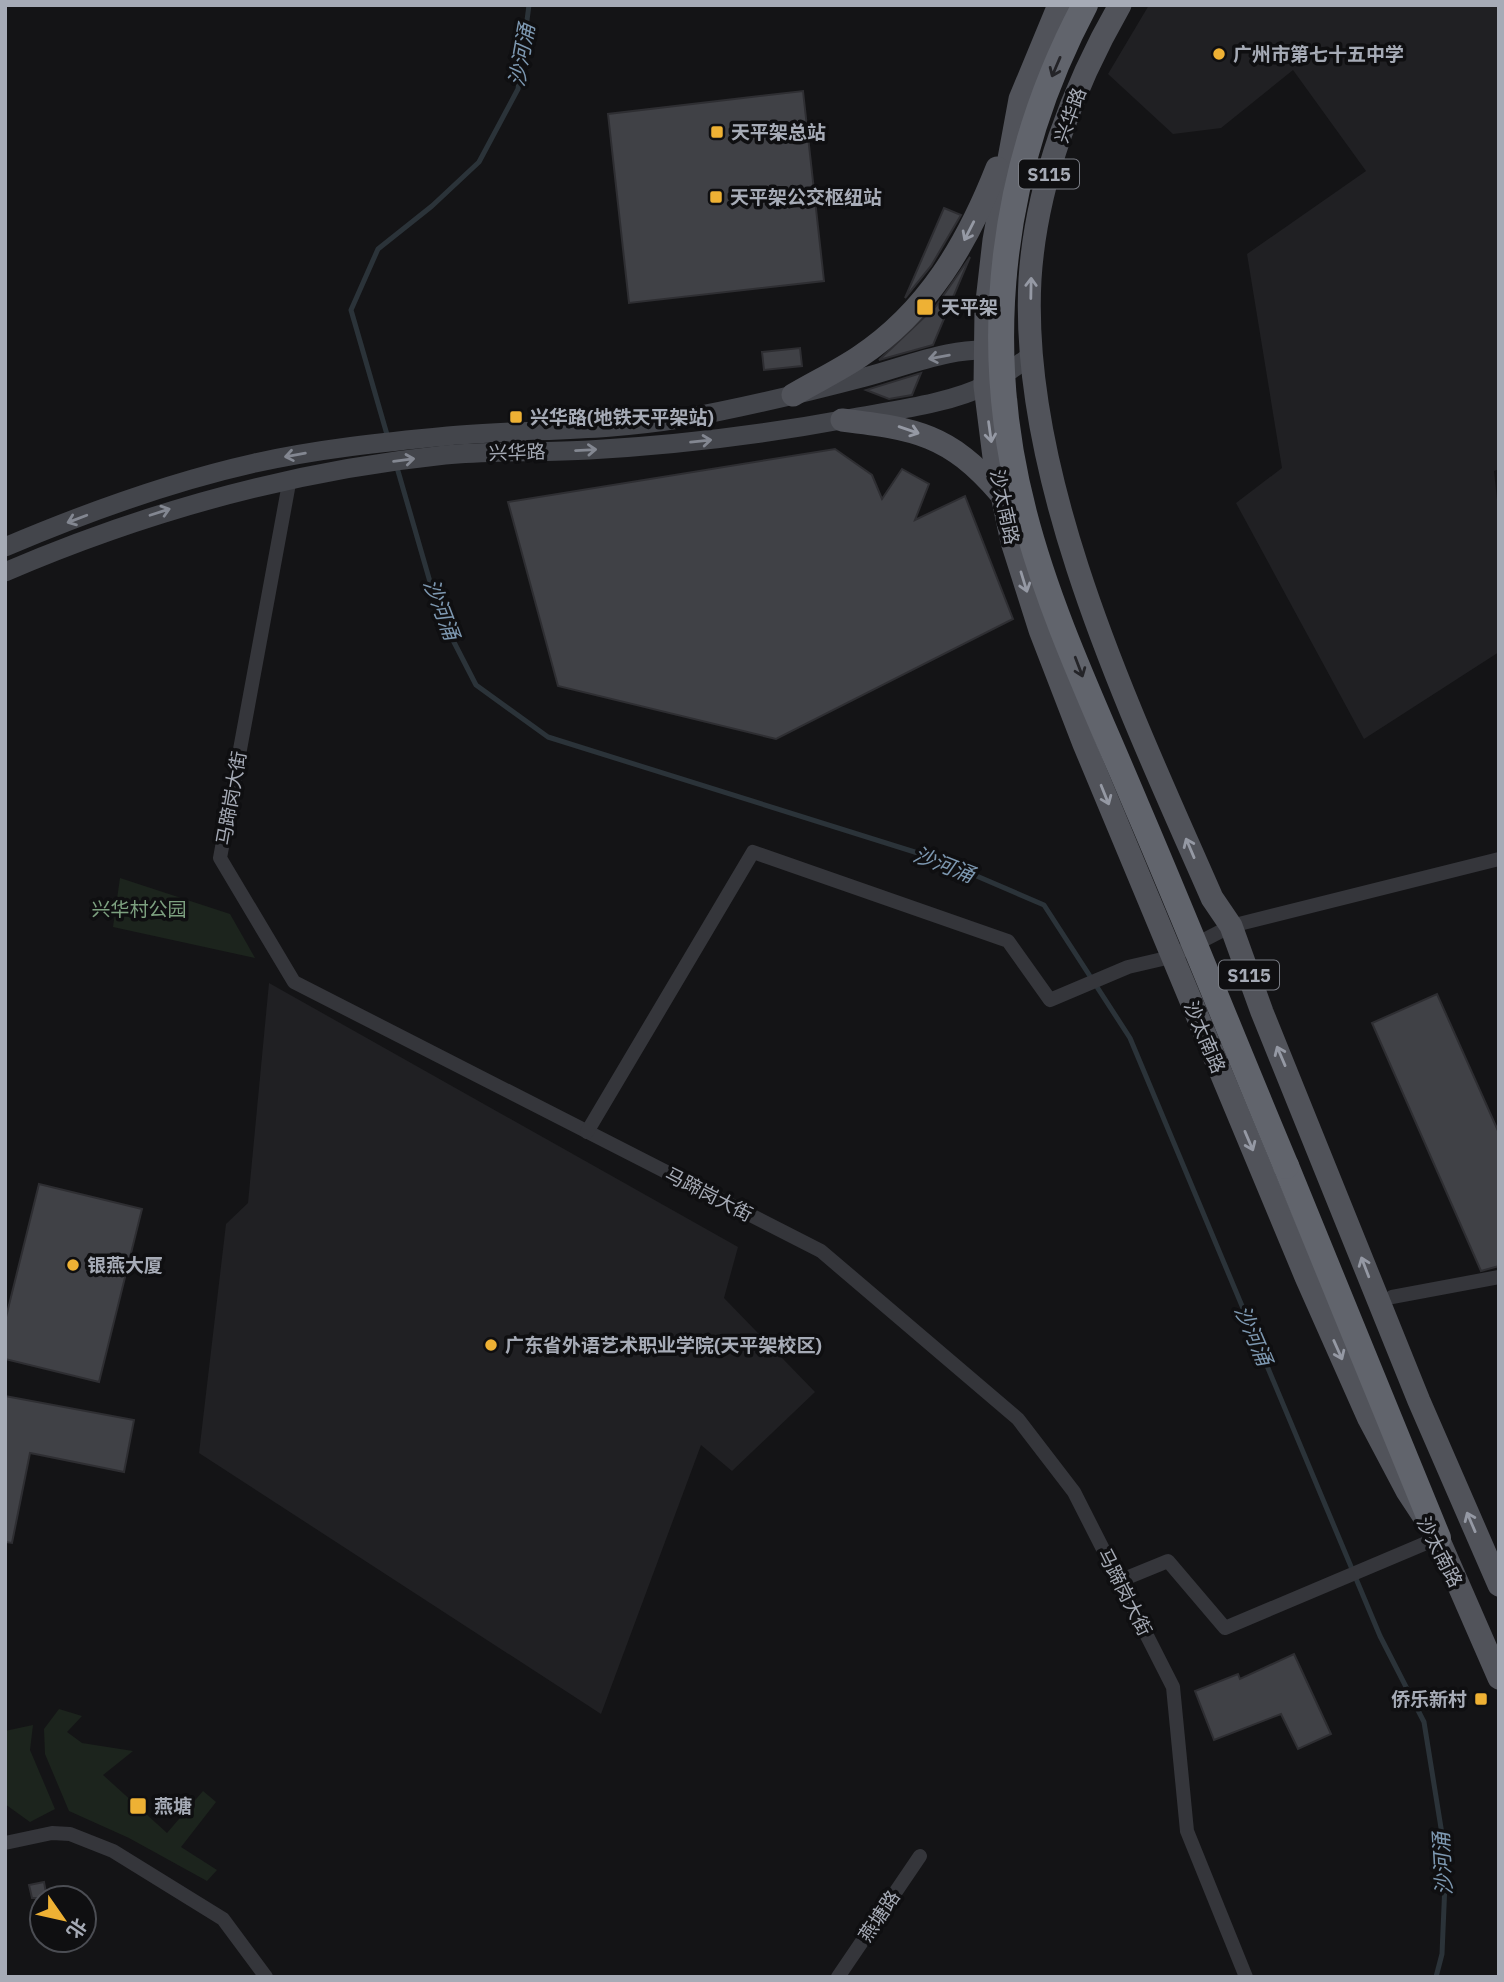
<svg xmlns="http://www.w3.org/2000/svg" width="1504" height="1982" font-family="'IBM Plex Sans','Noto Sans SC',sans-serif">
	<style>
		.built { fill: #202023 }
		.green { fill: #1c241d }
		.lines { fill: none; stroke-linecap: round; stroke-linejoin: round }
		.stream { stroke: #2b3339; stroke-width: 5 }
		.building { fill: #404146; stroke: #2e2e32; stroke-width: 2 }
		.street { stroke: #35363b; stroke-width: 14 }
		.secondary { stroke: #43454b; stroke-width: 19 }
		.primary { stroke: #51535a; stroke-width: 23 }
		.highway { stroke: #61646c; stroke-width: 26 }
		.highway-bridge { stroke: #61646c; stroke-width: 26 }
		.oneway { stroke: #242428 }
		.oneway2 { stroke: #9599a4 }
		.oneway3 { stroke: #838791 }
		.poi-dot { fill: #eeb134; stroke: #0f0f11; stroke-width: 2.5 }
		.labels { text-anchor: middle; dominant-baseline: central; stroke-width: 7; stroke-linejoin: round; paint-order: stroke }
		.shield { fill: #0f0f11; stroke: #797c84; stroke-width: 2 }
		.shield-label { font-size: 18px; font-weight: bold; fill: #a6abb6 }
		.poi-label { font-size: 19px; font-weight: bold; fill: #a6abb6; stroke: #0f0f11; text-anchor: start }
		.street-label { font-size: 19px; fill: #a6abb6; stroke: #0f0f11 }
		.park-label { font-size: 19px; fill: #7da180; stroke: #0f0f11 }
		.water-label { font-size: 21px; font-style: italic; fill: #7d98b1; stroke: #0f0f11 }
	</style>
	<rect width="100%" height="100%" fill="#141416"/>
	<g class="built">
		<polygon points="1149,5 1499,5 1499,469 1494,471 1499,518 1499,652 1364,739 1236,503 1282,468 1247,254 1366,171 1293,70 1221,128 1173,134 1108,74"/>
		<polygon points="269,983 738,1247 724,1298 815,1392 732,1471 701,1445 601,1714 199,1453 226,1224 248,1203"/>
	</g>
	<g class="green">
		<polygon points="120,878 230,914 255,958 113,927"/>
		<polygon points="59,1709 82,1716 67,1732 82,1743 133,1751 103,1775 167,1833 203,1791 216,1802 181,1847 217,1870 207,1881 129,1838 69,1811 45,1754 44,1729"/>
		<polygon points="33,1725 30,1750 55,1809 30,1822 5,1804 5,1731"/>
	</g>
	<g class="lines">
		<g class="stream">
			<polyline points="388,438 351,310 378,249 432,206 479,162 518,89 529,5"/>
			<polyline points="396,464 439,613 476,685 548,737 937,859 1044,905 1130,1038 1380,1636 1424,1722 1446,1859 1442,1954 1436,1977"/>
		</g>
	</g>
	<g class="building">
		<polygon points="803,91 824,281 629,303 608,114"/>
		<polygon points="944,208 961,215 931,266 905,298"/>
		<polygon points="970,257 933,345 879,360 936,306"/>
		<polygon points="800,348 802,366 764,370 762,352"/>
		<polygon points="921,373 912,395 889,399 866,390"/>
		<polygon points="835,449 872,475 882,499 902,469 929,484 915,520 965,496 1013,619 776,739 558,686 508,502"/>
		<polygon points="1437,994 1499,1133 1499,1266 1481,1271 1372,1023"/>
		<polygon points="39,1184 142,1209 99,1382 5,1359 5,1321"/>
		<polygon points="5,1396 134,1420 124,1472 30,1453 12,1543 5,1542"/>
		<polygon points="1294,1654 1331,1734 1298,1749 1281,1714 1214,1740 1195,1691 1238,1674 1240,1679"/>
		<polygon points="44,1882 47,1898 32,1898 29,1885"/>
	</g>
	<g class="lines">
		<g class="street">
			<polyline points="290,478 220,858 294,982 821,1251 1018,1419 1074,1492 1173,1687 1187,1831 1246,1977"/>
			<polyline points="587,1132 753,852 1008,941 1050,1000 1128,967 1171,957 1231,926 1499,859"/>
			<polyline points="1392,1297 1499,1277"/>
			<polyline points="1119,1581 1168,1561 1225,1628 1438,1538"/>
			<polyline points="5,1843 52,1833 70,1834 113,1851 223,1919 266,1977"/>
			<polyline points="838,1977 920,1856"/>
		</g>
		<g class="secondary">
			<path d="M5,547c80,-34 165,-65 250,-84 63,-14 129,-21 193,-27 77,-7 155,-4 232,-17 62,-11 124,-26 185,-42 42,-11 90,-32 134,-26"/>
			<path d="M5,572c142,-61 286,-101 440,-117 48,-5 96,-2 144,-5 87,-5 172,-15 258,-31 41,-8 103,-15 139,-34 16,-8 30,-19 45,-29"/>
		</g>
		<g class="primary">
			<polyline points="1059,5 1020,99 994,240 986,310 985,386 994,457 1012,542 1040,630 1084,744 1306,1277 1369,1419 1407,1491 1438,1538 1499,1678"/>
			<path d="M1120,5c-47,82 -84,179 -90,274 -11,202 102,436 182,619l19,28 31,86 157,389 80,184"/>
			<path d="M793,395c22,-13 45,-24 66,-38 69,-46 108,-113 138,-189"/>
			<path d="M842,420c74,9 107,14 158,73"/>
		</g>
		<polyline class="highway" points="1286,1166 1438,1538"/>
		<path class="highway-bridge" d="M1085,5c-84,158 -106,336 -61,508 26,101 73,198 113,294 51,119 99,240 149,359"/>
	</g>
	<defs><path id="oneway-shaft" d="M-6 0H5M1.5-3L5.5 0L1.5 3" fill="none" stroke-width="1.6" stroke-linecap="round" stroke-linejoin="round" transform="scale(1.75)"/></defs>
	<g class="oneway">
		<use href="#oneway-shaft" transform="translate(1056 67) rotate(113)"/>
		<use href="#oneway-shaft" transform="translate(1079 667) rotate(69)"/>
	</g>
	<g class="oneway2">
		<use href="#oneway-shaft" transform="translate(969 231) rotate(117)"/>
		<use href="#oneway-shaft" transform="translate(1031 288) rotate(-89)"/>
		<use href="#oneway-shaft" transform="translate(909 430) rotate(19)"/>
		<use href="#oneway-shaft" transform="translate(990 432) rotate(82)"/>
		<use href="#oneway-shaft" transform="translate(1024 582) rotate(73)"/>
		<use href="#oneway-shaft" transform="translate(1105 795) rotate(68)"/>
		<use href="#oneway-shaft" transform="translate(1190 848) rotate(-113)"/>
		<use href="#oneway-shaft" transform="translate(1281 1056) rotate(-113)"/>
		<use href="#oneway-shaft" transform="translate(1249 1141) rotate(67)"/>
		<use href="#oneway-shaft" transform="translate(1365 1267) rotate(-111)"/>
		<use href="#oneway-shaft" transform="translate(1338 1350) rotate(66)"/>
		<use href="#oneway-shaft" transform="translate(1471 1522) rotate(-113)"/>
	</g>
	<g class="oneway3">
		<use href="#oneway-shaft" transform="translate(939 357) rotate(170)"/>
		<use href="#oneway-shaft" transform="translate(701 441) rotate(-6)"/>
		<use href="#oneway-shaft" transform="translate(586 450) rotate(-3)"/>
		<use href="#oneway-shaft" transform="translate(295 455) rotate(170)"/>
		<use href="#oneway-shaft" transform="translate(404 460) rotate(-7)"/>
		<use href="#oneway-shaft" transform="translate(160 512) rotate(-18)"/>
		<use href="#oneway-shaft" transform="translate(77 519) rotate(159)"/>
	</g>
	<g class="poi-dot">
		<circle cx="1219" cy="54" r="7"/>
		<rect x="710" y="125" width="14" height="14" rx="3.5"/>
		<rect x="709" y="190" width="14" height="14" rx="3.5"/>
		<rect x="916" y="298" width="18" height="18" rx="3.5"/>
		<rect x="509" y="410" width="14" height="14" rx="3.5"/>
		<circle cx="73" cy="1265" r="7"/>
		<circle cx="491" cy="1345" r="7"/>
		<rect x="1474" y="1692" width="14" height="14" rx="3.5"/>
		<rect x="129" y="1797" width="18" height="18" rx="3.5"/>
	</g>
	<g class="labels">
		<g class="shield">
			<rect x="1019" y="159.5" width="60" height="29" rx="5"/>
			<rect x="1219" y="960.5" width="60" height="29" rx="5"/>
		</g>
		<g class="shield-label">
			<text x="1049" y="174">S115</text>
			<text x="1249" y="975">S115</text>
		</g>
		<g class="poi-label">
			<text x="1233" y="54">广州市第七十五中学</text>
			<text x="731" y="132">天平架总站</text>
			<text x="730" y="197">天平架公交枢纽站</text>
			<text x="941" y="307">天平架</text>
			<text x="530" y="417">兴华路(地铁天平架站)</text>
			<text x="87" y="1265">银燕大厦</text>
			<text x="505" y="1345">广东省外语艺术职业学院(天平架校区)</text>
			<text x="1467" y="1699" text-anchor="end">侨乐新村</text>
			<text x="154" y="1806">燕塘</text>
		</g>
		<g class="street-label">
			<text transform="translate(1070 115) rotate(-70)">兴华路</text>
			<text transform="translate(517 452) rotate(-2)">兴华路</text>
			<text transform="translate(1005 507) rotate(78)">沙太南路</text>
			<text transform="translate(231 798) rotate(-80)">马蹄岗大街</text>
			<text transform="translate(1205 1037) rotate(67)">沙太南路</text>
			<text transform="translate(709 1194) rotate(27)">马蹄岗大街</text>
			<text transform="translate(1440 1552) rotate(63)">沙太南路</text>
			<text transform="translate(1125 1592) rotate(63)">马蹄岗大街</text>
			<text transform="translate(879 1916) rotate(-56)">燕塘路</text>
		</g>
		<g class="park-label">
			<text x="139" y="909">兴华村公园</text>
		</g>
		<g class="water-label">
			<text transform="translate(521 55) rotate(-80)">沙河涌</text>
			<text transform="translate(442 609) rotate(69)">沙河涌</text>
			<text transform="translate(944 864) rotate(21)">沙河涌</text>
			<text transform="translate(1254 1335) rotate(67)">沙河涌</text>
			<text transform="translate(1442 1864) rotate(-93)">沙河涌</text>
		</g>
	</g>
	<rect width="1504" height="1982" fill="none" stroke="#a6abb6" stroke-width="14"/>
	<g transform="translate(63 1919) rotate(124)"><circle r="33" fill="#0f0f11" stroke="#4b4d53" stroke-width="2"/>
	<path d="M0-5L12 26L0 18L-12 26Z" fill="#eeb134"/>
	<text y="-10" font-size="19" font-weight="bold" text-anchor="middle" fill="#a6abb6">北</text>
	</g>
</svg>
